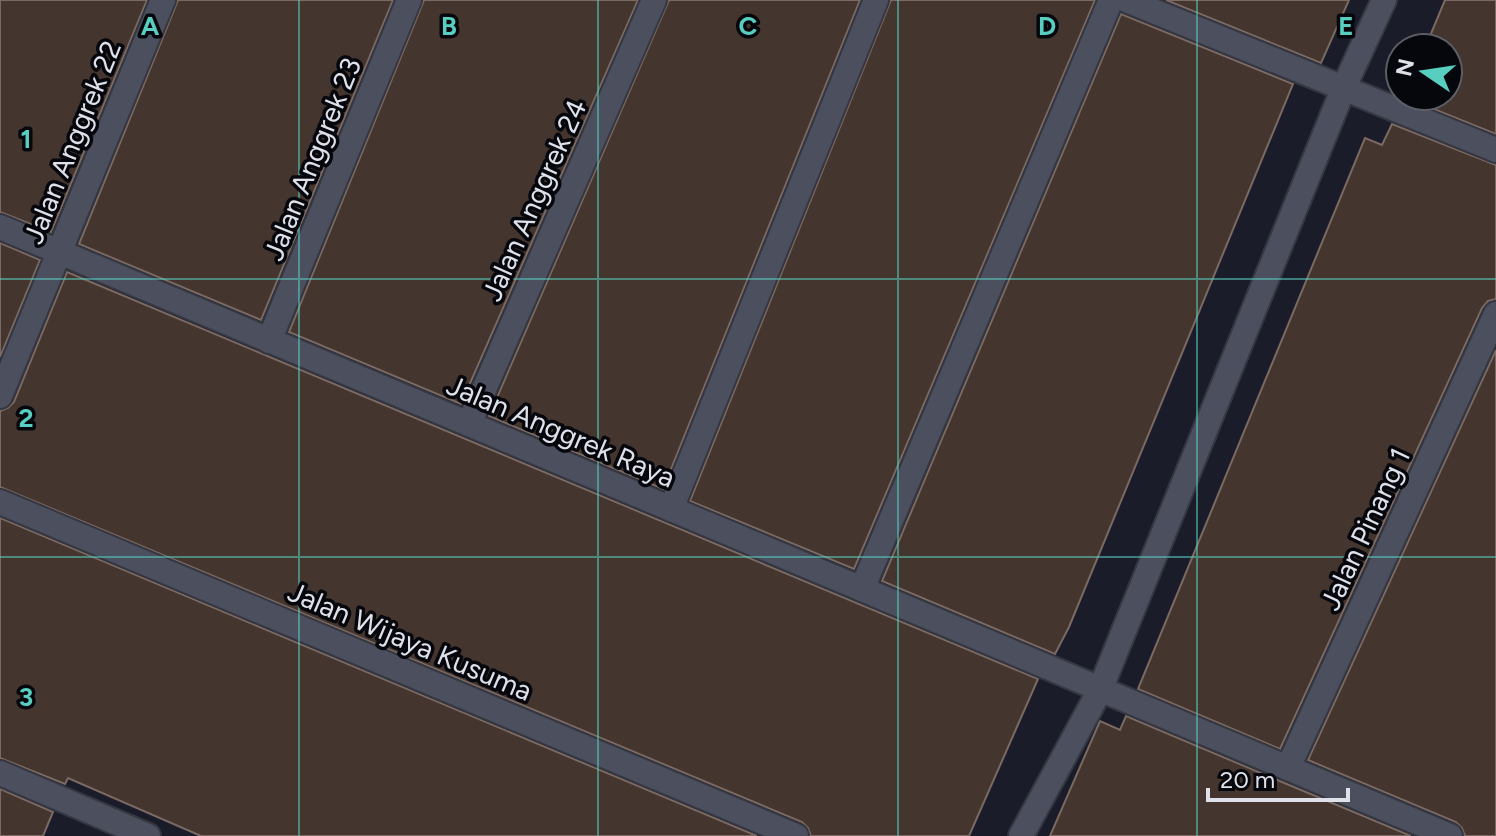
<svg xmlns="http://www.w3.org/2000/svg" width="1496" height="836" font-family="Figtree,sans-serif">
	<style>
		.building { fill: #44352f; stroke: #7b6963; stroke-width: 2 }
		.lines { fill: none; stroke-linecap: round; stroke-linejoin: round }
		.street-casing { stroke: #353741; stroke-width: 28 }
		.street { stroke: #4c4f5e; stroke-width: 24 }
		.grid { fill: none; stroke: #58cec0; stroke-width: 2; stroke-opacity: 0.55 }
		.labels { text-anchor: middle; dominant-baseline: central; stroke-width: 7; stroke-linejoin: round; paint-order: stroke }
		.street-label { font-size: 28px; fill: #dfe1ea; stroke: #06070c }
		.grid-label { font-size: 26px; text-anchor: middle; font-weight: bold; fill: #58cec0; stroke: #06070c; stroke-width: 7; stroke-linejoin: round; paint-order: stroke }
	</style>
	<rect width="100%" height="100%" fill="#1a1d29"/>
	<g class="building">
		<polygon points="0,0 147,0 51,232 0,212"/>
		<polygon points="178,0 393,0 261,320 79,244"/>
		<polygon points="424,0 638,0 461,404 289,332"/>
		<polygon points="669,0 860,0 663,489 489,416"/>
		<polygon points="891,0 1095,0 854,569 690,501"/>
		<polygon points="1166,0 1349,0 1321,63"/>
		<polygon points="1445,0 1496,0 1496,134 1404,97 1448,96 1448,48 1425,48"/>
		<polygon points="1121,14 1293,84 1069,627 1055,654 882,581"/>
		<polygon points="1392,124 1496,165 1496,299 1488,301 1482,308 1280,749 1138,689 1365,138 1382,145"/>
		<polygon points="0,243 40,260 0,357"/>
		<polygon points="67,272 1038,679 969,836 811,836 808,828 802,822 0,487 0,411 8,408 14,402"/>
		<polygon points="1496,350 1496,836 1465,836 1462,828 1456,822 1308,760"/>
		<polygon points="0,518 757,836 201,836 68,778 65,784 0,758"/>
		<polygon points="1126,716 1282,782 1411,836 1050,836 1100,721 1120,730"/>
		<polygon points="0,789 53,812 43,836 0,836"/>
	</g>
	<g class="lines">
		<g class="street-casing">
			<g id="street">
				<polyline points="1126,0 1496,150"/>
				<polyline points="0,227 1450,836"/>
				<polyline points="269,341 409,0"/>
				<polyline points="0,396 163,0"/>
				<polyline points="469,424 654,0"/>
				<polyline points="0,502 796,836"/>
				<polyline points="671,509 876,0"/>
				<polyline points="862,589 1111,0"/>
				<polyline points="1288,768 1496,314"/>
				<polyline points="0,773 148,836"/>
				<polyline points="1021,836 1100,690 1344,87 1384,0"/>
			</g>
		</g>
		<use href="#street" class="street"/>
	</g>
	<path class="grid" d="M299,0v836M598,0v836M898,0v836M1197,0v836M0,279h1496M0,557h1496"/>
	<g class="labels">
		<g class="street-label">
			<text transform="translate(72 142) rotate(-68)">Jalan Anggrek 22</text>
			<text transform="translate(312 159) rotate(-68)">Jalan Anggrek 23</text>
			<text transform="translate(534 200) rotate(-66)">Jalan Anggrek 24</text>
			<text transform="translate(561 431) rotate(23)">Jalan Anggrek Raya</text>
			<text transform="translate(1365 529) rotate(-65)">Jalan Pinang 1</text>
			<text transform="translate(410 641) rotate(23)">Jalan Wijaya Kusuma</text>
		</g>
	</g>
	<g class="grid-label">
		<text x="150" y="35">A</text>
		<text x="449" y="35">B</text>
		<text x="748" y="35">C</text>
		<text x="1047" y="35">D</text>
		<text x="1346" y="35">E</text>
		<text x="26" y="148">1</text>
		<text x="26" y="427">2</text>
		<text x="26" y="706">3</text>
	</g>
	<g transform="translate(1424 72) rotate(283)"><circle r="38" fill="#06070c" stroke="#5d5e65" stroke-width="2"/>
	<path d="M0-6L14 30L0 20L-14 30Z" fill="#58cec0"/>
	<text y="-12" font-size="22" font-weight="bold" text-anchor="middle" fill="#dfe1ea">N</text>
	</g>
	<path d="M1208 788v12h140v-12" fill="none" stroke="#dfe1ea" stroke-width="4"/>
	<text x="1220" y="788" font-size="24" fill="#dfe1ea" stroke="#06070c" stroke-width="6" paint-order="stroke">20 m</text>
</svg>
